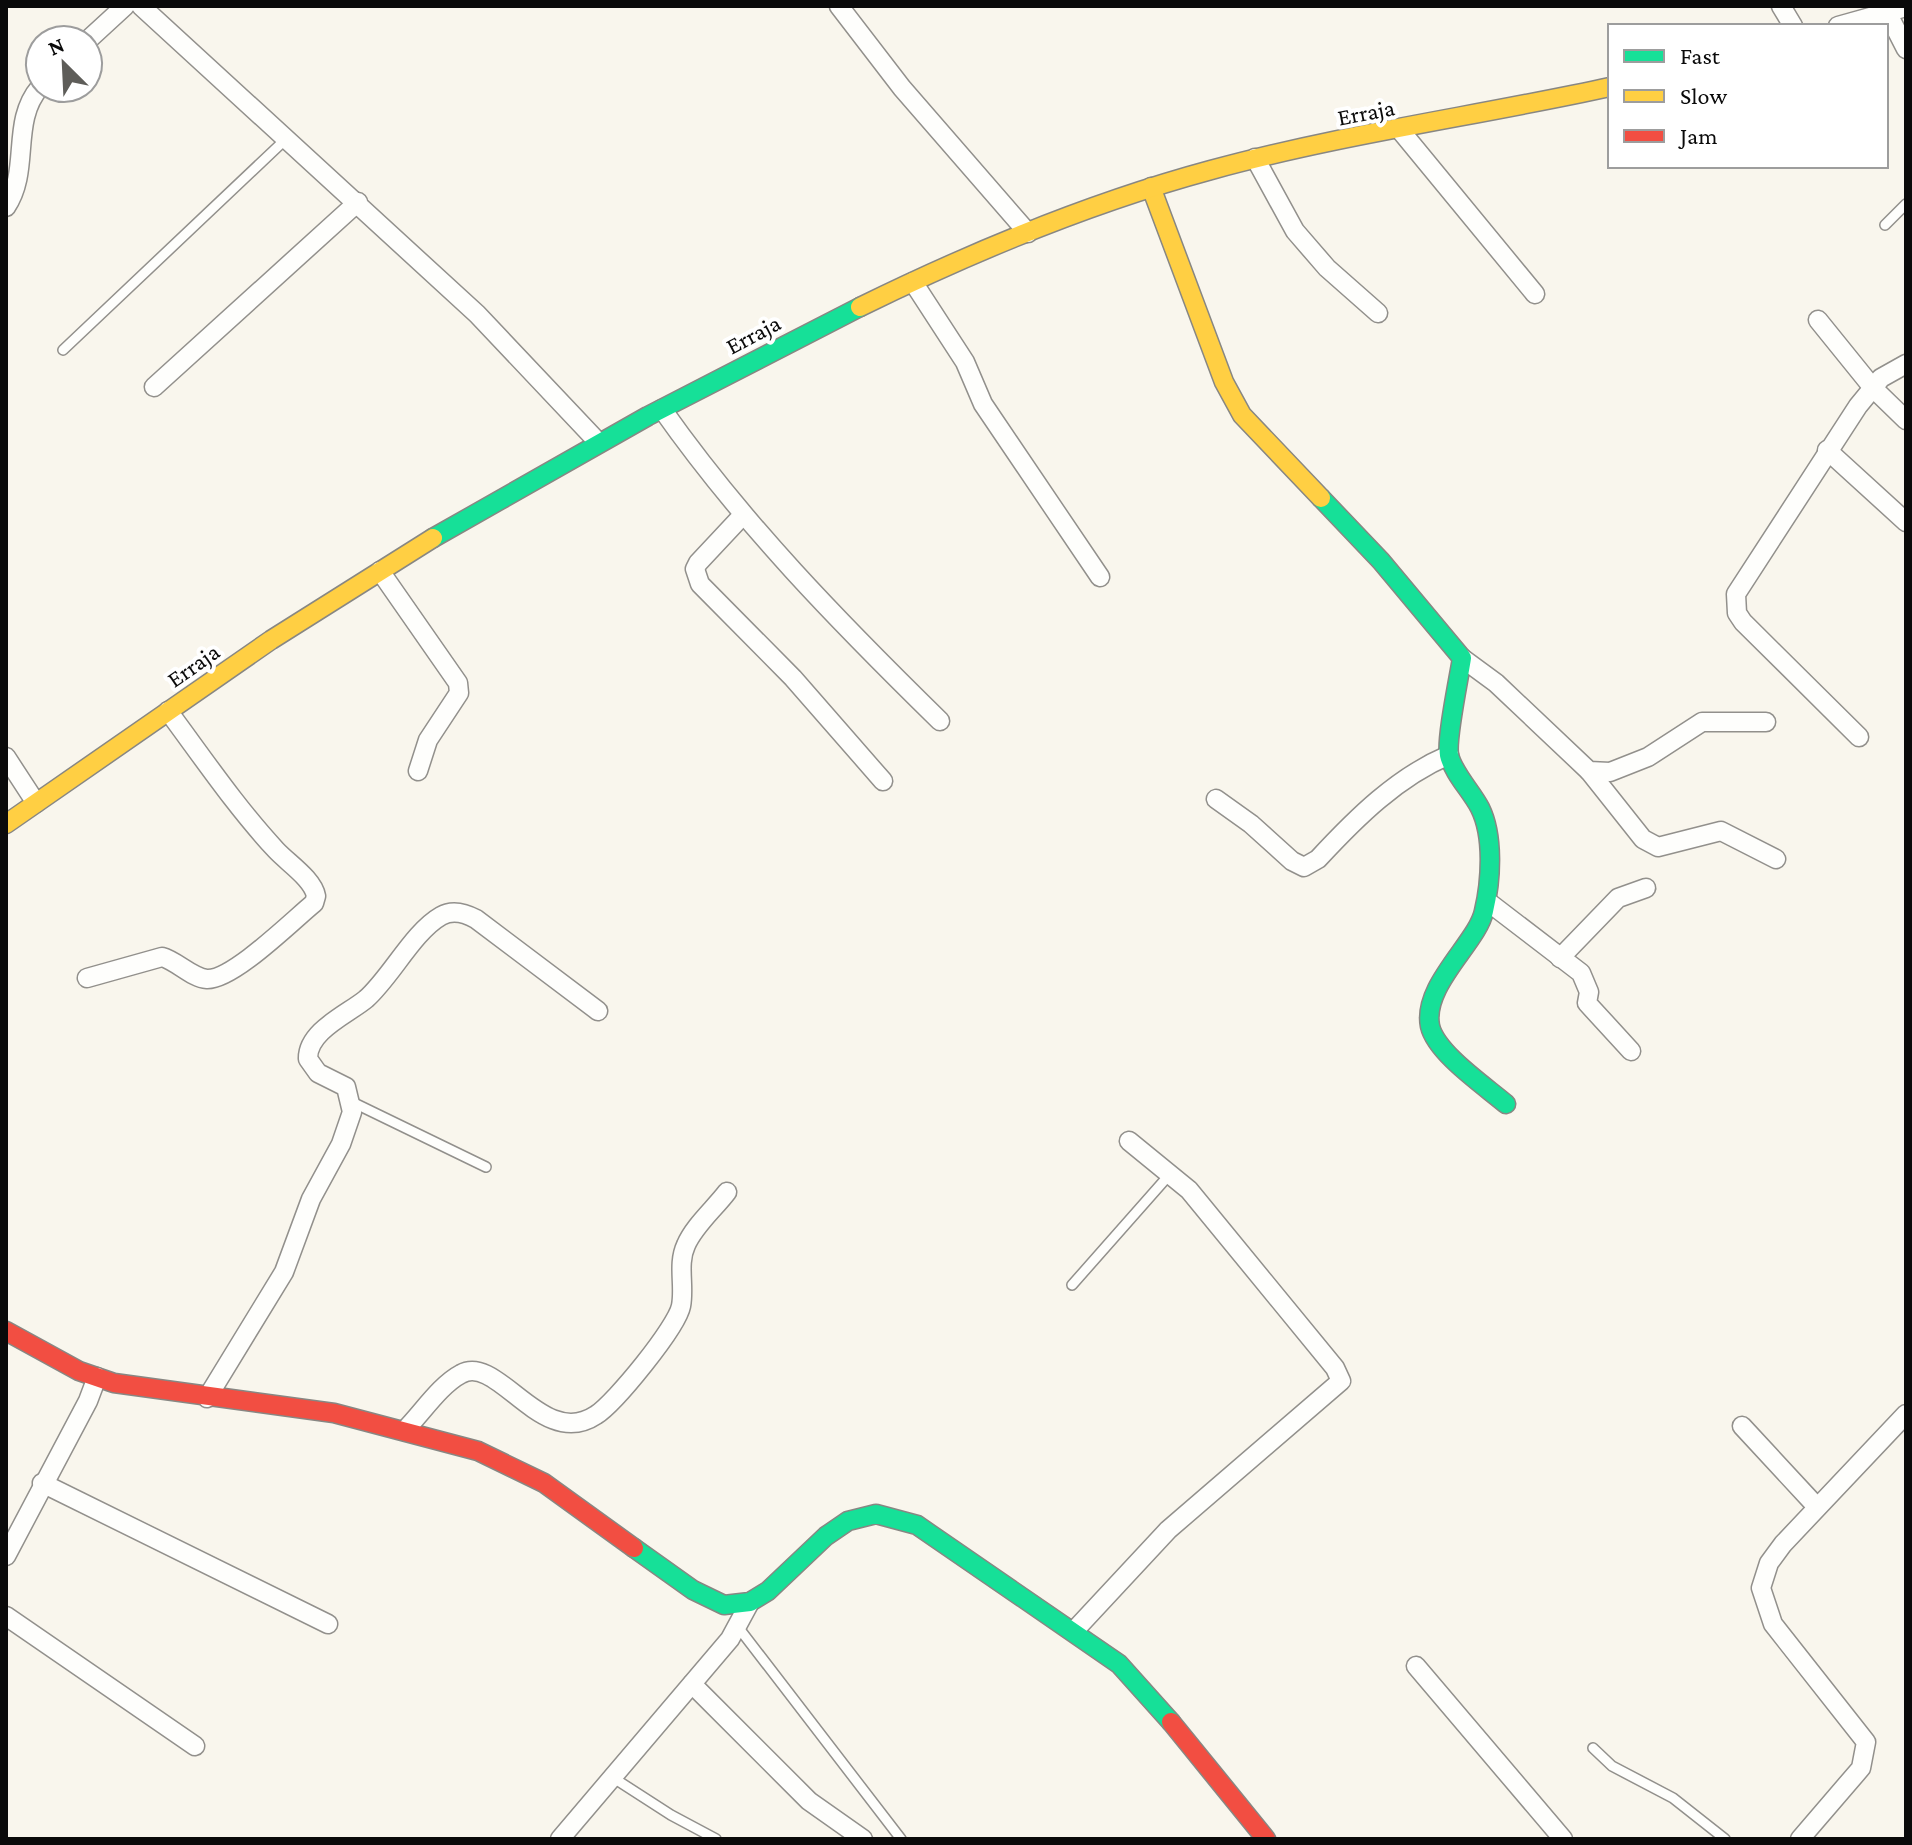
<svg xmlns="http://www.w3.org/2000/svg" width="1912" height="1845" font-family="'Crimson Pro',serif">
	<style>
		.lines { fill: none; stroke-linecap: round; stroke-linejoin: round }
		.lane-casing { stroke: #92908c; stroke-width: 12 }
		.street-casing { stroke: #92908c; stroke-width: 21 }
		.fast-casing { stroke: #888783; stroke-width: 21 }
		.slow-casing { stroke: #888783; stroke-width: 21 }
		.jam-casing { stroke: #888783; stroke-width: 21 }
		.lane { stroke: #fefefc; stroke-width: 9 }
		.street { stroke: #fefefc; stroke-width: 18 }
		.fast { stroke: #16e098; stroke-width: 18 }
		.slow { stroke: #ffcf43; stroke-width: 18 }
		.jam { stroke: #f24e42; stroke-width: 18 }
		.labels { text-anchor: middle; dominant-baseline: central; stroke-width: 8; stroke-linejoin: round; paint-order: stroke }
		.street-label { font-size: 24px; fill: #0a0a0a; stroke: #fff }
	</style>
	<rect width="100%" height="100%" fill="#f9f6ed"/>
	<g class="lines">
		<g class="lane-casing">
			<g id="lane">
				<polyline points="1885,225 1906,204"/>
				<polyline points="63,350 287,138"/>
				<polyline points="352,1102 486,1167"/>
				<polyline points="1072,1285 1170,1174"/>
				<polyline points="738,1627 901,1839"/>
				<polyline points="1593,1748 1612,1766 1673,1798 1725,1839"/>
				<polyline points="612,1777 671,1815 716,1839"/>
			</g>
		</g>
		<g class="street-casing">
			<g id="street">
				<polyline points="141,6 477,314 598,442"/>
				<polyline points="839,6 902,88 1028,233"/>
				<polyline points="1781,6 1793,26"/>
				<polyline points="1887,12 1906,49"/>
				<polyline points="1838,26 1906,7"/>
				<polyline points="88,40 125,6"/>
				<polyline points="1400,130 1535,294"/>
				<polyline points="1255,158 1295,231 1327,268 1378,313"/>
				<path d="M6,207c25,-37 4,-85 34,-120"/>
				<polyline points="913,282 965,362 983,404 1100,577"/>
				<polyline points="1818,320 1873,388 1906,420"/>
				<polyline points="154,387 358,202"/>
				<path d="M662,409c81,115 178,214 278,312"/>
				<polyline points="1827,450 1906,522"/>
				<polyline points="742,516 698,563 695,569 700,584 793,678 883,781"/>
				<polyline points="380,571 458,683 459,693 428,740 418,771"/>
				<polyline points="1462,658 1496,683 1589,771 1610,772 1648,757 1702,722 1766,722"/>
				<polyline points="1859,737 1743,622 1737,613 1736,594 1858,406 1881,378 1906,364"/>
				<polyline points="6,757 36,803"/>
				<polyline points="1589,771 1643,839 1658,847 1721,831 1776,859"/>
				<path d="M1216,799l35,25 41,37 12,6 14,-8c38,-41 79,-82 131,-104"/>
				<polyline points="1487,901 1581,973 1589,992 1587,1003 1631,1051"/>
				<polyline points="1560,958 1618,898 1646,888"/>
				<path d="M87,978l75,-21c15,4 30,21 45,22 26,1 86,-59 107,-76l2,-7c-3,-17 -28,-33 -40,-46 -40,-43 -73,-92 -108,-139"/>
				<path d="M207,1398l77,-126 27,-73 30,-55 11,-32 -6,-25 -28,-14 -10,-14c-1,-28 40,-45 58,-60 25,-22 47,-67 75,-83 12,-7 24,-3 35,3l122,92"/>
				<polyline points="1742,1426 1817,1507"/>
				<path d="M405,1430c17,-17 35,-45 56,-56 37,-21 81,77 135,41 19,-12 81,-88 85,-109 4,-20 -4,-42 5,-61 8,-19 28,-36 41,-53"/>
				<polyline points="42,1483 328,1624"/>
				<polyline points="6,1556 88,1401 97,1377"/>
				<polyline points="6,1616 195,1746"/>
				<polyline points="1074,1631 1168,1530 1341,1381 1335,1368 1189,1190 1129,1141"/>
				<polyline points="1416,1666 1563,1839"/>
				<polyline points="692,1684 809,1801 863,1839"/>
				<polyline points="560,1839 730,1639 750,1602"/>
				<polyline points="1800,1839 1861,1768 1866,1742 1773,1624 1761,1588 1769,1563 1783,1544 1906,1414"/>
			</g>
		</g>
		<g class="fast-casing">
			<g id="fast">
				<path d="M1321,498l60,63 81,97c-3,20 -16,81 -13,97 4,18 23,37 31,53 14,28 11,73 4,103 -6,31 -62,74 -54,115 6,27 55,60 76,78"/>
				<polyline points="433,538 648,416 860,307"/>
				<polyline points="634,1548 693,1590 724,1605 750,1602 768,1591 826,1536 848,1521 876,1514 917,1525 1119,1664 1171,1722"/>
			</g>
		</g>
		<g class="slow-casing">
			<g id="slow">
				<polyline points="1151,187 1224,382 1242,415 1321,498"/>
				<path d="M860,307c112,-55 229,-104 351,-137 131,-36 266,-54 399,-83"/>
				<polyline points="6,824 271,640 433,538"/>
			</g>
		</g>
		<g class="jam-casing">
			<g id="jam">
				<polyline points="6,1331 79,1371 114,1383 334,1413 478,1451 544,1483 634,1548"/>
				<polyline points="1171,1722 1266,1839"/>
			</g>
		</g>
		<use href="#lane" class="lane"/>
		<use href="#street" class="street"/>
		<use href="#fast" class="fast"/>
		<use href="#slow" class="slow"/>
		<use href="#jam" class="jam"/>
	</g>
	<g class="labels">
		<g class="street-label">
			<text transform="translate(1366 112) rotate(-11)">Erraja</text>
			<text transform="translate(753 334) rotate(-28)">Erraja</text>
			<text transform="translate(193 665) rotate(-35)">Erraja</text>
		</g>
	</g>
	<rect width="1912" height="1845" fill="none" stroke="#0a0a0a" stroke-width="16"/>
	<rect x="1608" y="24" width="280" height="144" fill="#ffffff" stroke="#9d9d9d" stroke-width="2"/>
	<rect x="1624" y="50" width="40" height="12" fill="#16e098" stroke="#9d9d9d" stroke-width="2"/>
	<text x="1680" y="64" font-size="24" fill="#0a0a0a">Fast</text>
	<rect x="1624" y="90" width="40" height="12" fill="#ffcf43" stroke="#9d9d9d" stroke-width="2"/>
	<text x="1680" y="104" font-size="24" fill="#0a0a0a">Slow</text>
	<rect x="1624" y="130" width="40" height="12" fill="#f24e42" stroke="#9d9d9d" stroke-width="2"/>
	<text x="1680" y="144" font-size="24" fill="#0a0a0a">Jam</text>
	<g transform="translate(64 64) rotate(336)"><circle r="38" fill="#ffffff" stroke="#9d9d9d" stroke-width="2"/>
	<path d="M0-6L14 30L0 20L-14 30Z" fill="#5e5d59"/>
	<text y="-12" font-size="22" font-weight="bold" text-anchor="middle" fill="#0a0a0a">N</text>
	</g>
</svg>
